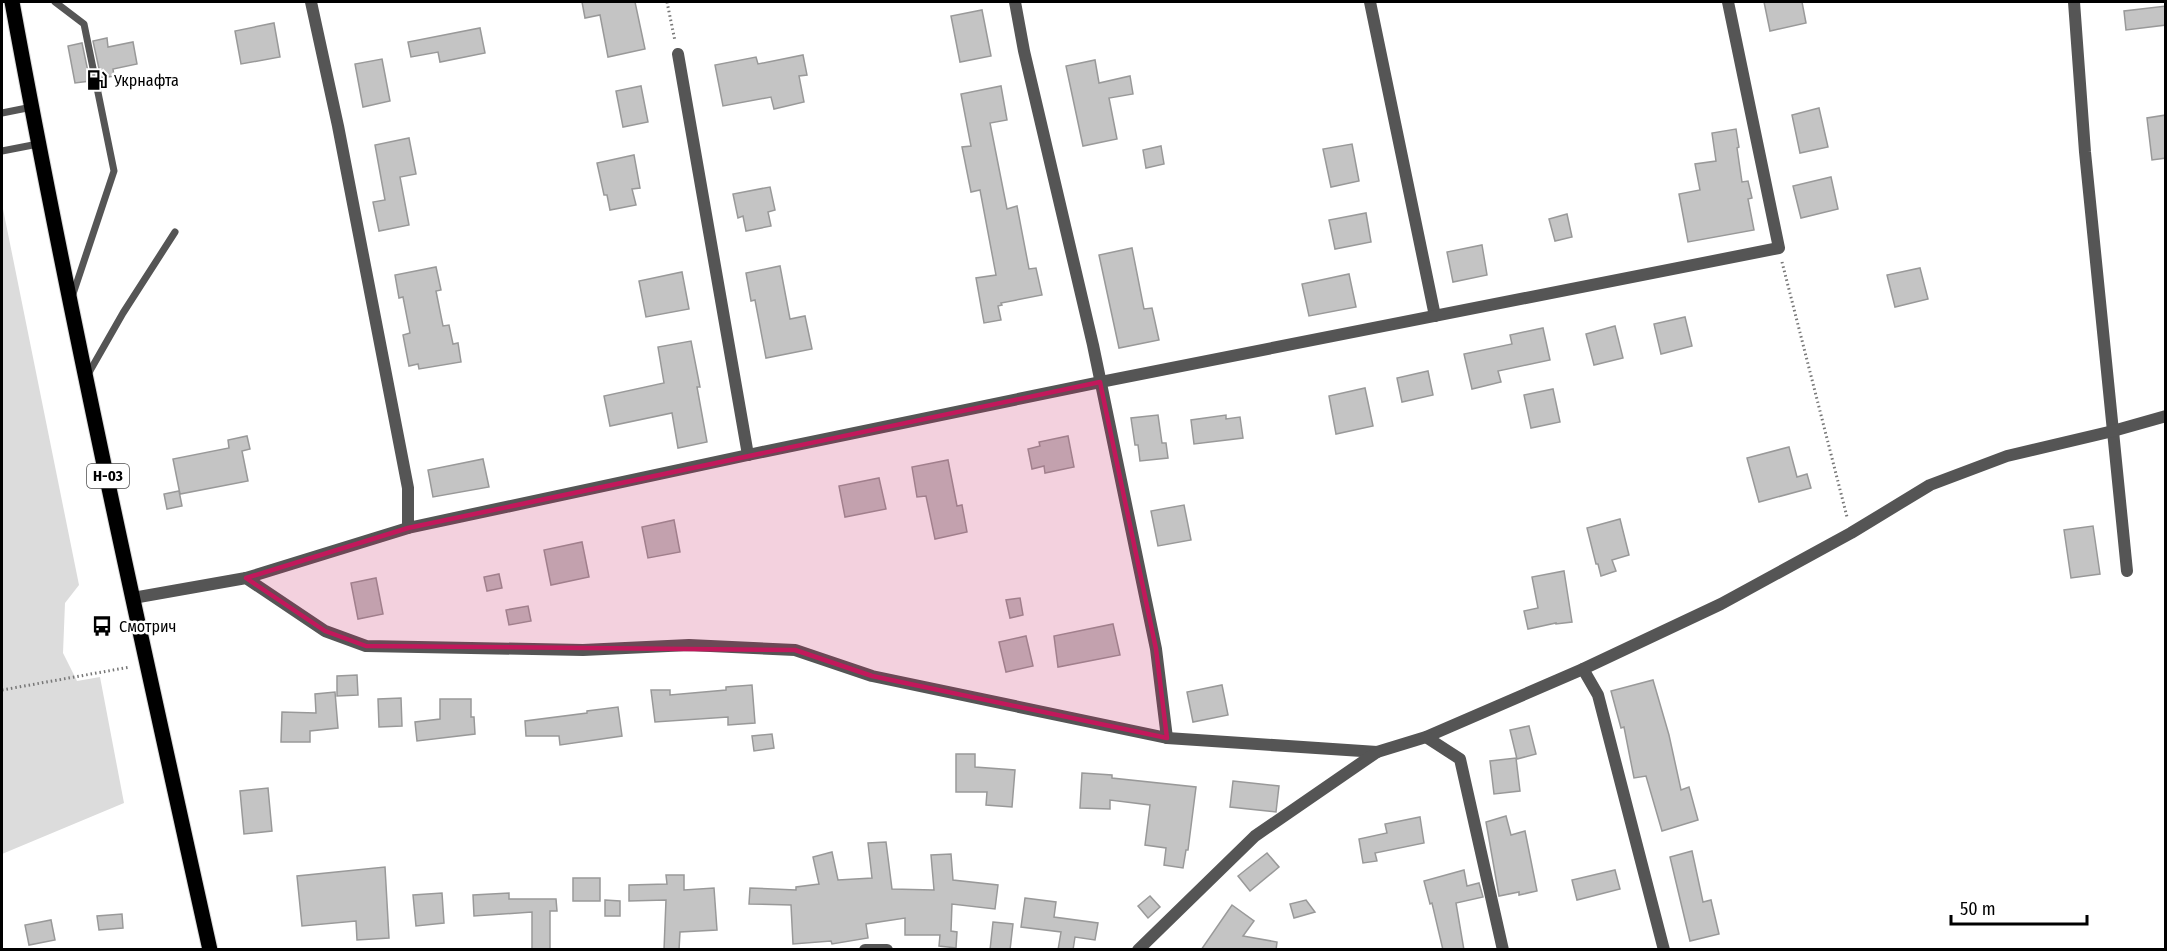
<svg xmlns="http://www.w3.org/2000/svg" width="2167" height="951" font-family="'Fira Sans Condensed',sans-serif">
	<style>
		.green { fill: #dcdcdc }
		.building { fill: #c4c4c4; stroke: #999; stroke-width: 1.5 }
		.lines { fill: none; stroke-linecap: round; stroke-linejoin: round }
		.primary-casing { stroke: #dbdbdb; stroke-width: 17 }
		.path { stroke: #777; stroke-width: 3; stroke-dasharray: 1.5 3; stroke-linecap: butt }
		.service { stroke: #555; stroke-width: 7 }
		.minor { stroke: #555; stroke-width: 12 }
		.primary { stroke: #000; stroke-width: 15 }
		.marked { fill: #c2185b; fill-opacity: 0.2; stroke: #c2185b; stroke-width: 4.5; stroke-linejoin: round }
		.labels { text-anchor: middle; dominant-baseline: central; stroke-width: 5; stroke-linejoin: round; paint-order: stroke }
		.shield { fill: #fff; stroke: #4c4c4c; stroke-width: 1.5 }
		.shield-label { font-size: 15px; font-weight: bold; fill: #000 }
		.poi-label { font-size: 16px; fill: #000; stroke: #fff; text-anchor: start }
	</style>
	<rect width="100%" height="100%" fill="#fff"/>
	<polygon class="green" points="2,204 79,585 65,603 63,653 77,681 100,677 124,803 2,854"/>
	<g class="building">
		<polygon points="582,2 635,2 645,49 608,57 600,15 585,18"/>
		<polygon points="1764,2 1802,2 1806,23 1770,31"/>
		<polygon points="2166,6 2166,25 2126,30 2124,11"/>
		<polygon points="982,10 991,56 960,62 951,16"/>
		<polygon points="274,23 280,57 241,64 235,31"/>
		<polygon points="480,28 485,53 440,62 438,52 411,57 408,42"/>
		<polygon points="107,38 108,47 133,42 137,64 113,69 114,76 101,78 93,41"/>
		<polygon points="82,43 90,81 75,83 68,46"/>
		<polygon points="803,55 807,75 799,76 804,102 774,109 771,97 723,106 715,65 756,57 758,64"/>
		<polygon points="382,59 390,101 363,107 355,64"/>
		<polygon points="1095,60 1099,83 1130,76 1133,94 1109,98 1117,139 1083,146 1066,66"/>
		<polygon points="641,86 648,122 623,127 616,91"/>
		<polygon points="1001,86 1007,120 990,123 1007,209 1017,206 1029,269 1036,268 1042,295 1001,303 1002,305 998,306 1001,320 984,323 976,278 996,275 980,190 971,192 962,147 971,146 961,94"/>
		<polygon points="1819,108 1828,147 1800,153 1792,115"/>
		<polygon points="2166,115 2166,158 2152,160 2147,118"/>
		<polygon points="1736,129 1739,147 1737,148 1742,182 1748,181 1752,198 1748,199 1754,230 1688,242 1679,194 1700,190 1695,164 1716,161 1712,133"/>
		<polygon points="409,138 416,174 400,177 409,225 379,231 373,202 385,200 375,145"/>
		<polygon points="1352,144 1359,181 1331,187 1323,149"/>
		<polygon points="1161,146 1164,164 1146,168 1143,150"/>
		<polygon points="634,155 640,188 632,189 636,205 610,210 607,195 604,195 597,163"/>
		<polygon points="1831,177 1838,209 1801,218 1793,186"/>
		<polygon points="770,187 775,210 768,212 771,226 746,231 743,216 738,218 733,194"/>
		<polygon points="1366,213 1371,242 1335,249 1329,220"/>
		<polygon points="1567,214 1572,237 1555,241 1549,219"/>
		<polygon points="1482,245 1487,275 1453,282 1447,252"/>
		<polygon points="1132,248 1144,309 1152,308 1159,340 1119,348 1099,255"/>
		<polygon points="780,266 790,319 805,316 812,349 766,358 755,300 751,301 746,273"/>
		<polygon points="436,267 441,290 436,291 443,326 449,325 453,344 458,343 461,362 419,369 418,364 409,366 403,335 410,333 403,297 399,298 395,275"/>
		<polygon points="1920,268 1928,299 1895,307 1887,275"/>
		<polygon points="682,272 689,309 646,317 639,281"/>
		<polygon points="1349,274 1356,307 1309,316 1302,284"/>
		<polygon points="1685,317 1692,346 1661,354 1654,324"/>
		<polygon points="1615,326 1623,358 1594,365 1586,334"/>
		<polygon points="1543,328 1550,360 1498,371 1501,382 1472,389 1464,354 1512,344 1510,335"/>
		<polygon points="691,341 700,387 697,387 707,442 678,448 672,413 610,426 604,396 664,383 658,347"/>
		<polygon points="1428,371 1433,395 1402,402 1397,378"/>
		<polygon points="1365,388 1373,426 1336,434 1329,396"/>
		<polygon points="1553,389 1560,422 1531,428 1524,395"/>
		<polygon points="1158,415 1162,443 1166,443 1168,458 1140,461 1138,445 1135,445 1131,418"/>
		<polygon points="1226,415 1226,419 1240,417 1243,438 1194,444 1191,420"/>
		<polygon points="247,436 250,449 242,451 248,481 180,494 173,459 229,448 228,440"/>
		<polygon points="1068,436 1074,467 1045,473 1044,466 1032,469 1028,449 1040,446 1039,442"/>
		<polygon points="1789,447 1797,477 1807,474 1811,488 1759,502 1747,458"/>
		<polygon points="483,459 489,487 433,497 428,470"/>
		<polygon points="948,460 957,506 962,505 967,532 935,539 926,496 917,497 912,467"/>
		<polygon points="879,478 886,509 845,517 839,486"/>
		<polygon points="179,491 182,506 167,509 164,494"/>
		<polygon points="1184,505 1191,540 1158,546 1151,511"/>
		<polygon points="1620,519 1629,555 1612,560 1616,571 1601,576 1598,564 1596,564 1587,528"/>
		<polygon points="674,520 680,552 648,558 642,527"/>
		<polygon points="2093,526 2100,574 2071,578 2064,530"/>
		<polygon points="582,542 589,577 551,585 544,550"/>
		<polygon points="1564,571 1572,622 1556,624 1556,623 1528,629 1524,611 1538,608 1532,577"/>
		<polygon points="499,574 502,588 487,591 484,577"/>
		<polygon points="376,578 383,614 358,619 351,583"/>
		<polygon points="1020,598 1023,615 1010,618 1006,600"/>
		<polygon points="528,606 531,621 509,625 506,610"/>
		<polygon points="1113,624 1120,655 1058,667 1054,636"/>
		<polygon points="1026,636 1033,666 1006,672 999,642"/>
		<polygon points="357,675 358,695 337,696 337,676"/>
		<polygon points="1653,680 1669,735 1681,790 1689,787 1698,820 1662,831 1646,776 1634,778 1624,727 1621,728 1611,691"/>
		<polygon points="752,685 755,723 728,725 728,717 655,722 651,690 670,690 670,695 726,690 726,687"/>
		<polygon points="1222,685 1228,715 1193,722 1187,692"/>
		<polygon points="335,692 338,728 310,731 310,742 281,742 282,712 316,713 315,694"/>
		<polygon points="401,698 402,726 379,727 378,699"/>
		<polygon points="440,699 471,699 471,717 474,717 475,734 417,741 415,722 440,719"/>
		<polygon points="618,707 622,736 560,745 559,736 526,736 525,721 587,713 587,711"/>
		<polygon points="1529,726 1536,754 1517,759 1510,730"/>
		<polygon points="772,734 774,748 754,751 752,736"/>
		<polygon points="956,754 975,754 975,767 1015,770 1012,807 986,805 987,792 956,792"/>
		<polygon points="1516,758 1520,791 1494,794 1490,761"/>
		<polygon points="1082,773 1112,775 1112,778 1196,787 1188,850 1186,850 1183,868 1164,865 1166,848 1145,845 1150,805 1110,800 1110,809 1080,808"/>
		<polygon points="1233,781 1279,786 1276,812 1230,807"/>
		<polygon points="268,788 272,831 244,834 240,791"/>
		<polygon points="1506,816 1511,835 1525,831 1537,891 1519,895 1519,892 1499,896 1486,822"/>
		<polygon points="1420,817 1424,843 1375,853 1377,861 1363,863 1359,839 1387,833 1385,824"/>
		<polygon points="886,842 892,889 934,890 931,855 951,854 953,880 998,885 995,909 952,904 951,931 957,932 956,948 939,946 940,935 905,935 905,918 866,924 868,938 832,944 831,941 793,944 791,905 749,904 750,888 796,890 796,887 819,884 813,857 832,852 838,880 872,878 868,843"/>
		<polygon points="1692,851 1703,902 1711,900 1719,934 1690,941 1670,857"/>
		<polygon points="1267,853 1279,867 1250,891 1238,876"/>
		<polygon points="385,867 389,938 357,940 356,921 302,926 297,876"/>
		<polygon points="1464,870 1467,886 1479,883 1483,897 1456,903 1464,950 1443,950 1432,903 1430,904 1424,881"/>
		<polygon points="1615,870 1620,889 1577,900 1572,880"/>
		<polygon points="666,875 684,875 684,890 714,888 717,930 680,932 679,950 664,950 666,900 629,901 629,885 667,884"/>
		<rect x="573" y="878" width="27" height="23"/>
		<polygon points="442,893 444,923 416,926 413,895"/>
		<polygon points="509,893 509,899 556,899 557,911 550,911 550,950 532,950 532,912 474,916 473,895"/>
		<polygon points="1150,896 1160,907 1148,918 1138,906"/>
		<polygon points="1025,898 1056,902 1054,917 1098,923 1095,940 1075,937 1073,950 1058,950 1061,932 1021,927"/>
		<polygon points="605,900 620,901 620,916 605,916"/>
		<polygon points="1306,900 1315,912 1294,918 1290,904"/>
		<polygon points="1232,905 1254,921 1243,936 1277,942 1276,950 1201,950"/>
		<polygon points="122,914 123,928 99,930 97,916"/>
		<polygon points="51,920 55,940 29,945 25,925"/>
		<polygon points="993,922 1013,924 1010,950 990,950"/>
	</g>
	<g class="lines">
		<g class="primary-casing">
			<path id="primary" d="M12,2c58,317 128,632 198,948"/>
		</g>
		<g class="path">
			<polyline points="667,2 675,41"/>
			<polyline points="1782,262 1847,517"/>
			<polyline points="2,690 130,667"/>
		</g>
		<g class="service">
			<polyline points="55,2 84,24 114,171 73,294"/>
			<polyline points="2,113 32,107"/>
			<polyline points="2,151 38,144"/>
			<polyline points="87,376 123,313 175,232"/>
		</g>
		<g class="minor">
			<polyline points="311,2 338,126 408,488 408,528"/>
			<polyline points="1015,2 1024,51 1093,345 1156,649 1167,738"/>
			<polyline points="1370,2 1435,316"/>
			<polyline points="2074,2 2085,152 2127,571"/>
			<polyline points="678,54 748,455"/>
			<polyline points="246,578 408,528 748,455 1100,382 1779,248 1728,2"/>
			<polyline points="133,598 246,578 325,631 366,646 583,650 689,645 795,650 872,676 1167,738 1377,752 1426,737 1583,669 1721,604 1851,533 1930,485 2007,456 2113,431 2166,416"/>
			<polyline points="1583,669 1598,695 1664,950"/>
			<polyline points="1426,737 1460,759 1503,950"/>
			<polyline points="865,950 887,950"/>
			<polyline points="1138,950 1255,836 1377,752"/>
		</g>
		<use href="#primary" class="primary"/>
	</g>
	<path class="marked" d="M1100,382l56,267 11,89 -295,-62 -77,-26 -429,-4 -41,-15 -79,-53 162,-50z"/>
	<defs>
		<g id="fuel-bare" transform="scale(1.62)"><path d="M-5.5-6h7V0h2V4h1.3V-2.5L3-4.5l.8-.8L6-3V5H2.5V1h-1V6h-7ZM-4.2-4.7v3.2H.2V-4.7Z" fill="#000" stroke="#fff" stroke-width="2.5" paint-order="stroke"/></g>
		<g id="bus-bare" transform="scale(1.62)"><path d="M-5-6H5V4H4V6H2V4H-2V6H-4V4H-5ZM-3.5-4V0h7V-4ZM-3.5 1.2v1.5H-2V1.2ZM2 1.2v1.5H3.5V1.2Z" fill="#000" stroke="#fff" stroke-width="2.5" paint-order="stroke"/></g>
	</defs>
	<g fill-rule="evenodd">
		<use href="#fuel-bare" x="97" y="80"/>
		<use href="#bus-bare" x="102" y="626"/>
	</g>
	<g class="labels">
		<rect class="shield" x="87" y="464" width="42" height="24" rx="4.5"/>
		<g class="shield-label">
			<text x="108" y="476">Н-03</text>
		</g>
		<g class="poi-label">
			<text x="114" y="80">Укрнафта</text>
			<text x="119" y="626">Смотрич</text>
		</g>
	</g>
	<rect width="2167" height="951" fill="none" stroke="#000000" stroke-width="6"/>
	<path d="M1951 915v9h136v-9" fill="none" stroke="#000000" stroke-width="3"/>
	<text x="1960" y="915" font-size="18" fill="#000000" stroke="#ffffff" stroke-width="4.5" paint-order="stroke">50 m</text>
</svg>
